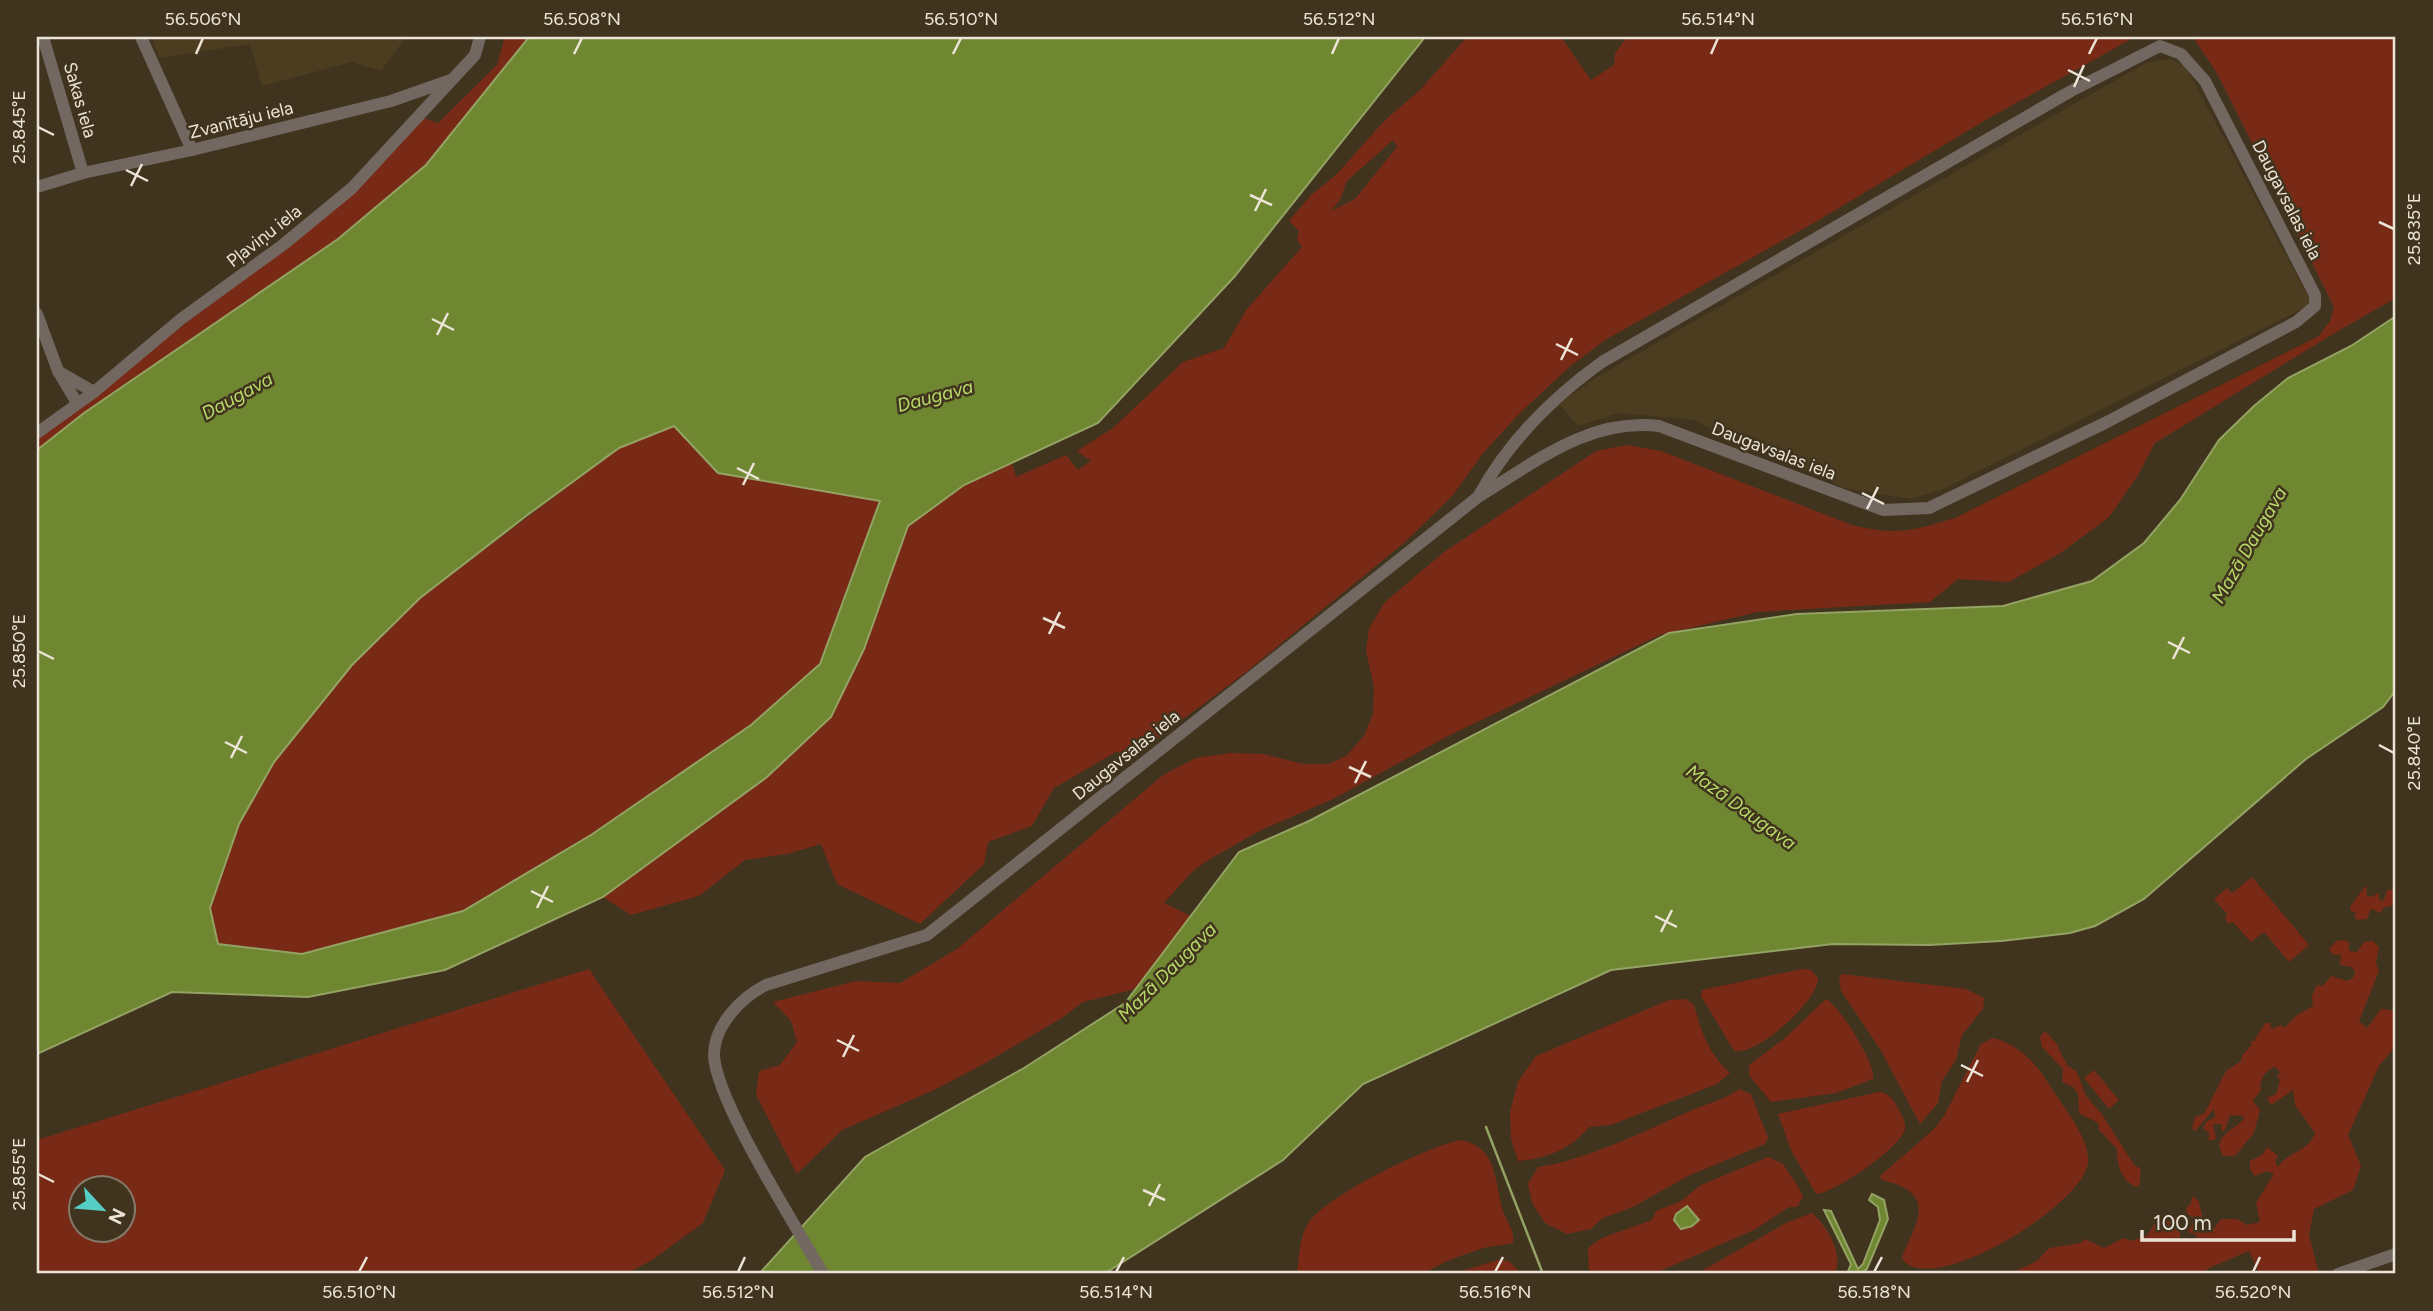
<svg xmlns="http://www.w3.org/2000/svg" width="2433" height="1311" font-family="Figtree,sans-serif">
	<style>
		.built { fill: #4c3c20 }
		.green { fill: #782a16; fill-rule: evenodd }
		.water { fill: #6f8731; stroke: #94a363; stroke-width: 2; fill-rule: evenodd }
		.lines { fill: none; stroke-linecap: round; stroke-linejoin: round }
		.stream { stroke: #94a363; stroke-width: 2.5 }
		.minor { stroke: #736861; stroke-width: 12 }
		.ticks { fill: none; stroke: #ece4d7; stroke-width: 2.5 }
		.labels { text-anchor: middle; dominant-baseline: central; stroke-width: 5; stroke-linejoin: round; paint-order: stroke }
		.street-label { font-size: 18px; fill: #ece4d7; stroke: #41341f }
		.water-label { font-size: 19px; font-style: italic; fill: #b8da68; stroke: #41341f }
		.neatline { fill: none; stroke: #ece4d7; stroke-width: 2.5 }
		.ticks-label { font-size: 18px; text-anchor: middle; fill: #ece4d7 }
	</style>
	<rect width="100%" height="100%" fill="#41341f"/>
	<g class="built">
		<polygon points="151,37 406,37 381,71 352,62 262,86 250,44 160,58"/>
		<polygon points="2170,59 2186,67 2312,304 1941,490 1910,499 1844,488 1755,447 1744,447 1695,420 1618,413 1578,426 1559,404 1597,377 2146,63"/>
	</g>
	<g class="green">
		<polygon points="505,37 529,37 426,165 338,239 84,413 37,450 37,434 258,269 423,118 438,123 497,65"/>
		<path d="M1467,37h94l30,43 23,-15 1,-12 12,-16 40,2 468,-2 -146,81 -177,106 -207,116 -37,28 -50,47 -34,37 -31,43 -48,47 -160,131 -110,82 -19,-3 -62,36 -22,38 -44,16 -4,22 -64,60 -83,-40 -16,-40 -34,10 -42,6 -46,36 -68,19 -28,-18 -158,73 -137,27 -136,-5 -135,62v-418l276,78 39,-49 68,-67 199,-150 55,-22 45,47 230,23 15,-11 48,-22 4,14 50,-22 12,15 13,-9 -14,-10 36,-23 70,-66 41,-14 23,-39 55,-62 -5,-7 2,-9 -10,-10 22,-26 25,-20 49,-55 35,-30zM1393,140l4,7 -42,52 -24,12 9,-11 7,-19z"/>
		<path d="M2193,37h203v261l-63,36 -178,109 -18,34 -28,40 -47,35 -53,30 -51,-3 -28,23 -172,10 -98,23 -212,101 -115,63 -72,31 -56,32 -14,11 -27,30 27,13 -56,73 -52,13 -21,16 -80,47 -48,25 -92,40 -45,44 -41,-79 3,-24 21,-6 17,-23 -6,-21 -18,-19 83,-21 44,2 57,-34 206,-174 33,-17 34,-5 33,1 40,10h26l17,-8 18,-20 9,-22 1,-27 -8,-36 3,-23 16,-26 59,-50 152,-101 31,-6 34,6 191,74c44,11 60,6 103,-7l364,-182 11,-15 4,-14 -116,-232z"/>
		<polygon points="2252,877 2309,945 2289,962 2264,932 2251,942 2232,921 2229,924 2225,919 2227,914 2214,899 2227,888 2232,893"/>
		<polygon points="2366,885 2367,896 2372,897 2378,893 2380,901 2384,900 2387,890 2394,890 2396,904 2383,908 2381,913 2371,909 2367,919 2357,920 2354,915 2357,913 2351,911 2350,907"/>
		<path d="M2344,940l5,2v9l8,1 7,-10 9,-1 6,6 -3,16 3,8 -20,50 8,7 14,-19 15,2v35l-17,20 -31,69 13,31 -8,24 -39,19 -5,26 9,35 -11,4h-47l-11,-23 -40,17 -7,6h-193l28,-13 12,-13 31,-5 5,-4 19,9 19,-10 8,3 16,-5 8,-13 10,-5 15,14v7l13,1 5,-4 -10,-4 7,-13 -8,-5 -1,-6 5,-5 1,-7 6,4 5,18 -5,12 5,3 10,-3 8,-11h16l10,6 13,-3 -4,-19 18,-29 -7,-3 -12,5 -5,-7v-8l13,-7 4,-7 11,9 -3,5 3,6c10,-15 31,-16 37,-34l-20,-28 -2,-15 -22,15 -4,-7 9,-4 4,-13 -3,-6 4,-2 -6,-6c-9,2 -17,15 -14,23l-8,11 7,9 -6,23 -19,23h-12l-4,-11c5,-15 16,-16 25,-26l-1,-3 -13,-1 -5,15 -3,1 -1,-7h-8l3,15 -7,2v-8l-6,-5 3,-6 9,-5 -1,-8 -19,22 -3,-3 3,-11 9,-3 22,-43 15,-10 1,-5 10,-12 -2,-3h4l11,-18h5l1,6 10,-4 3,3 13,-13 16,-9 -1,-10 5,-11 6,1 8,-10 16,5 6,-3 2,-6 -3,-5 -12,-2 1,-10 -9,-1 -3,-5 7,-8z"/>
		<path d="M589,969l136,201 -22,53 -51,37 -26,14h-589v-134zM80,1188h42v42h-42z"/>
		<path d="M1802,969l9,1 7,8c1,23 -63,79 -84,73l-33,-55 1,-6z"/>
		<polygon points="1842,974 1966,989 1984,998 1983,1009 1962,1035 1956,1060 1942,1081 1938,1103 1920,1124 1880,1049 1841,991 1839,978"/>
		<path d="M1686,999l8,6c8,28 14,48 36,68l-13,11 -106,41 -22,2c-18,22 -43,32 -71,34l-7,-22 -1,-27 8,-30 18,-26 133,-56z"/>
		<path d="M1826,999c13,6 51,66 47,80l-37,14 -65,9 -22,-27v-10l36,-27z"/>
		<path d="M2045,1031l11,12 11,22 10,7 9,24 15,17 33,52 7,4 -2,18c-16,-2 -23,-23 -22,-38l-18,-19 -1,-7 -19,-10 -1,-19 -5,-7 -11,-5 1,-13 -21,-22 -2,-10z"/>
		<path d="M1992,1038c29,6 48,30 62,54 13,20 36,47 34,71 -5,42 -156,136 -186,96l1,-5c15,-34 34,-61 -21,-74l-2,-4 54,-47 10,-13 37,-72z"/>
		<polygon points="2094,1070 2119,1100 2109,1109 2084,1078"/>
		<path d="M1739,1089l12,5 17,44 -3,6 -77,32 -55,31 -30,11 -12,11 -24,5 -22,-11 -13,-20 -4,-19 10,-17c48,-7 107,-36 152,-56 17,-8 33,-10 49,-22z"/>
		<path d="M1879,1092c10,1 14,7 19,16 3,6 8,14 7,20 -1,18 -72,66 -89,66l-25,-44 -13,-36z"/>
		<path d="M1461,1140c37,8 33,40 42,71 4,11 12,20 10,32l-30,5 -36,13 -25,13h-125c2,-17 2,-37 12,-52 19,-27 119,-76 152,-82z"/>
		<path d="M1768,1157l15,7c7,11 16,22 20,33l-6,10h-8l-35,23 -101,44h-64l-1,-26 14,-10 50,-18 4,-9 25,-10 20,-16z"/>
		<path d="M1812,1213c14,12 32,41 23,59l-139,2 90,-51z"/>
		<polygon points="1498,1260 1509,1261 1521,1274 1452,1274"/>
	</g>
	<g class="water">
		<path d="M529,37h896l-190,239 -137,147 -134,62 -56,41 -44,123 -33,68 -64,60 -164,120 -158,73 -137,27 -136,-5 -135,62v-604l47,-37 254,-174 88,-74zM674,426l44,47 162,28 -60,163 -69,61 -160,110 -128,76 -161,43 -84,-10 -8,-36 29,-84 35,-62 78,-97 68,-67 106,-82 93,-68z"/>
		<polygon points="2396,316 2396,690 2383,707 2306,759 2144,899 2095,926 2070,933 2001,941 1929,945 1833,944 1611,970 1363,1084 1283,1160 1104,1274 759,1274 865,1157 1024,1068 1125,1003 1239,852 1309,821 1669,633 1797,614 2003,606 2092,581 2144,543 2180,500 2219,440 2254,406 2288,378 2351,346"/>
		<polygon points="1872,1194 1884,1200 1888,1219 1867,1269 1861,1274 1847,1274 1851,1264 1824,1210 1831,1211 1858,1269 1863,1264 1880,1220 1878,1207 1869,1200"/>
		<polygon points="1687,1206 1699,1220 1692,1226 1681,1229 1674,1220 1676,1214"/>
	</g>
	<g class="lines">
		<polyline class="stream" points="1486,1127 1543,1274"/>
		<g class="minor">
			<polyline points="43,37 83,173"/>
			<polyline points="141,37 192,150"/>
			<polyline points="37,187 83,173 192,150 391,101 451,80"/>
			<polyline points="37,314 58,371 77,403"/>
			<polyline points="59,372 94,392"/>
			<polyline points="37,433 94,392 181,319 284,244 352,188 475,55 480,37"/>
			<path d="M823,1274c-25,-45 -108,-174 -109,-219 0,-30 28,-58 52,-70l161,-50 551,-438c30,-55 74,-99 124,-135l469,-271 89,-45 21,8 24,27 110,214v11l-19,16 -189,100 -178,86 -46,2 -224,-84c-71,-8 -123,36 -181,71"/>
			<polyline points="2338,1274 2396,1254"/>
		</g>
	</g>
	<path class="ticks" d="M196,54l7,-16M574,54l8,-16M953,54l8,-16M1332,54l7,-16M1711,54l7,-16M2089,54l8,-16M2068,70l22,11M2074,87l10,-22M38,127l16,8M126,170l22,11M131,186l11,-22M1250,195l22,10M1255,211l11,-22M2379,222l15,7M432,319l22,11M437,335l11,-22M1556,344l22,11M1561,360l11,-22M737,468l22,11M743,485l11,-22M1862,493l22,11M1867,509l11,-22M1043,618l22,10M1049,634l11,-22M2168,642l22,11M38,651l16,8M2173,659l11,-22M225,742l22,11M2379,745l15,8M231,758l11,-22M1349,767l22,10M1355,783l11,-22M531,891l22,11M537,908l11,-22M1655,916l22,11M1661,932l11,-22M837,1040l22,11M843,1057l11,-22M1961,1065l22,11M1967,1082l11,-22M38,1174l16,8M1143,1190l22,10M1149,1206l11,-22M359,1272l8,-15M738,1272l7,-15M1116,1272l8,-15M1495,1272l8,-15M1874,1272l8,-15M2253,1272l7,-15"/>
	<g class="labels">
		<g class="street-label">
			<text transform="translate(80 100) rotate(74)">Sakas iela</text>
			<text transform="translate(241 120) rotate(-14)">Zvanītāju iela</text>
			<text transform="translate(2287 200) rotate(63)">Daugavsalas iela</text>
			<text transform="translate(264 236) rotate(-38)">Pļaviņu iela</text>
			<text transform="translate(1774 451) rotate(21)">Daugavsalas iela</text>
			<text transform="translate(1126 755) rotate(-39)">Daugavsalas iela</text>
		</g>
		<g class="water-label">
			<text transform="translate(237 396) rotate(-29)">Daugava</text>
			<text transform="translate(935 396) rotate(-15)">Daugava</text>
			<text transform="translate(2249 545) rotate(-60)">Mazā Daugava</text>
			<text transform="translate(1741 807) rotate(36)">Mazā Daugava</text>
			<text transform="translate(1167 972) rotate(-45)">Mazā Daugava</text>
		</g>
	</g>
	<rect width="2433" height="1311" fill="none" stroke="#41341f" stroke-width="77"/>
	<g transform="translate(102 1209) rotate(116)"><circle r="33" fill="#41341f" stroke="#857a69" stroke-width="2"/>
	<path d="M0-5L12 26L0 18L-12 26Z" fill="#55cec6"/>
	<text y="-10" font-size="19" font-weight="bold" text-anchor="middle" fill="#ece4d7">N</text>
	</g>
	<path d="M2142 1230v10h152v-10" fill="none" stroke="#ece4d7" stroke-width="3.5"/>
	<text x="2153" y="1230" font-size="21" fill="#ece4d7" stroke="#41341f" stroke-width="5" paint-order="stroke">100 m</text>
	<rect x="38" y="38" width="2356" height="1234" class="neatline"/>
	<g class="ticks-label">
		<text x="203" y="25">56.506°N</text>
		<text x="582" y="25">56.508°N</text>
		<text x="961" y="25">56.510°N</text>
		<text x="1339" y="25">56.512°N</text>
		<text x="1718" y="25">56.514°N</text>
		<text x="2097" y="25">56.516°N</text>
		<text transform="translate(19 127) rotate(-90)" y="6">25.845°E</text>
		<text transform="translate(2414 229) rotate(-90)" y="6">25.835°E</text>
		<text transform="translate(19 651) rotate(-90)" y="6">25.850°E</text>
		<text transform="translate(2414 753) rotate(-90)" y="6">25.840°E</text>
		<text transform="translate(19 1174) rotate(-90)" y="6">25.855°E</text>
		<text x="359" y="1298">56.510°N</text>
		<text x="738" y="1298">56.512°N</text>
		<text x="1116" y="1298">56.514°N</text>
		<text x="1495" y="1298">56.516°N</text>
		<text x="1874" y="1298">56.518°N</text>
		<text x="2253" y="1298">56.520°N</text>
	</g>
</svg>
